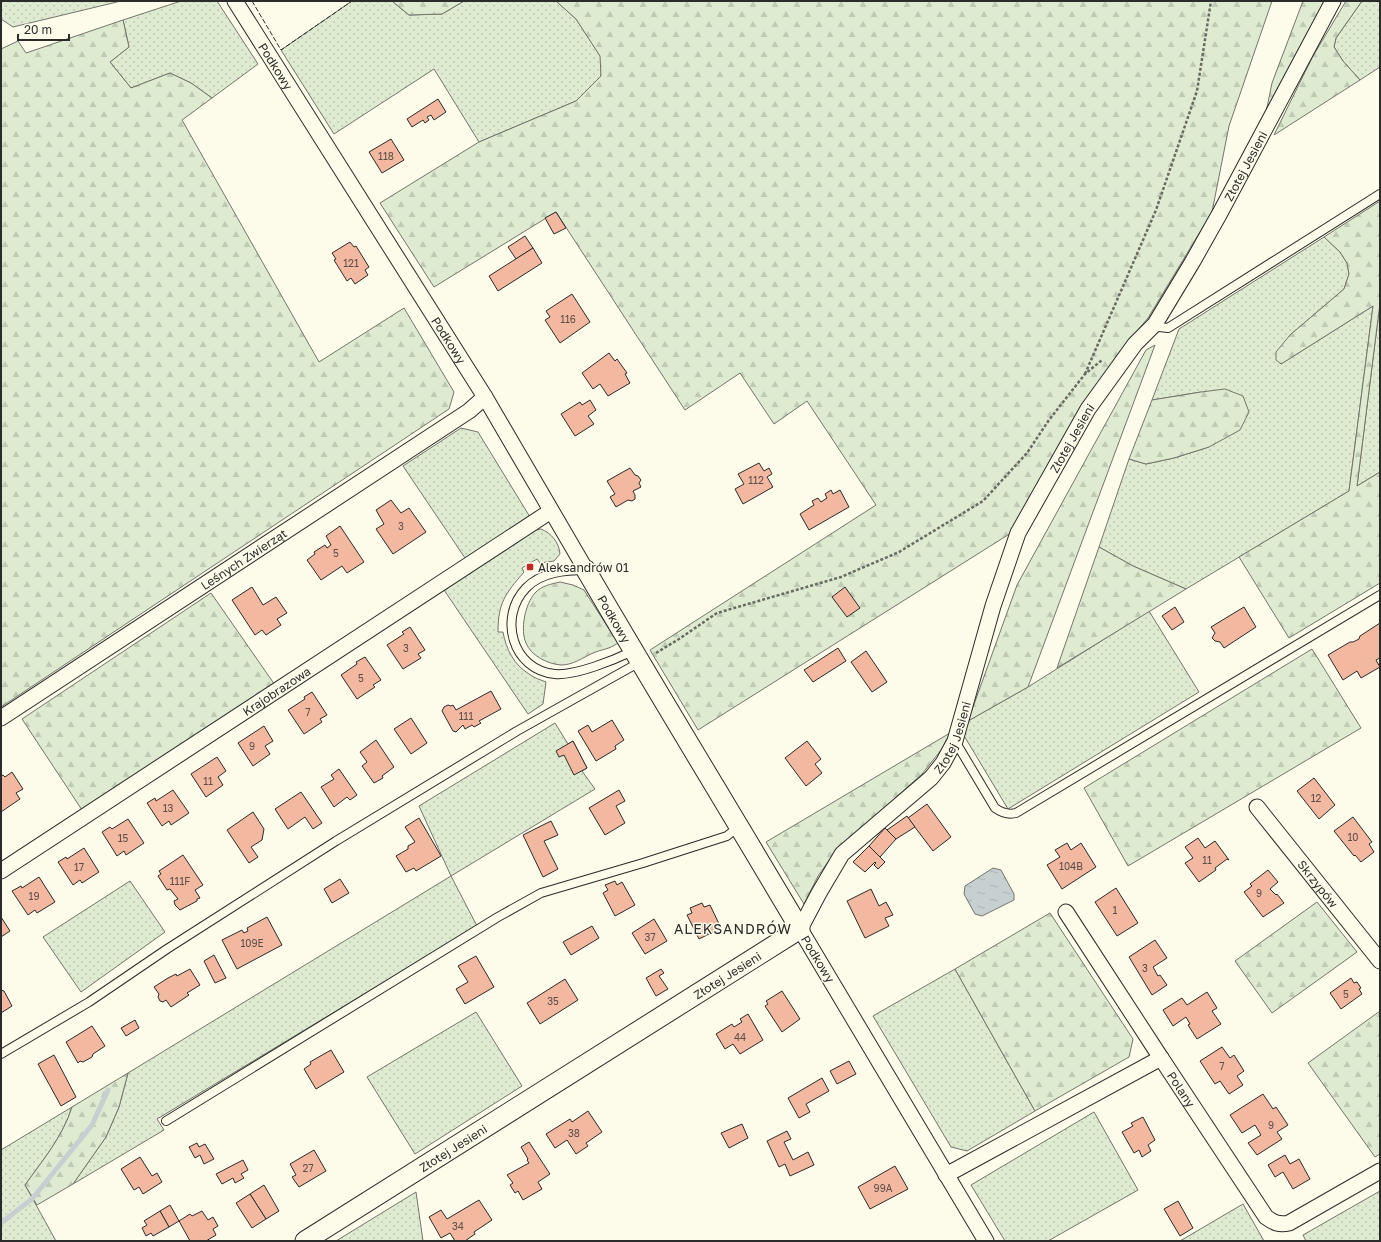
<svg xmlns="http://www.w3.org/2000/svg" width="1381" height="1242" font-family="'Golos Text',sans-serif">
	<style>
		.grass { fill: url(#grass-dots); stroke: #74746e }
		.forest { fill: url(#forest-firs); stroke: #74746e }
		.water { fill: url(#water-ripples); stroke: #74746e }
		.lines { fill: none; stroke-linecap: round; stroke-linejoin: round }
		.stream { stroke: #c7d0d0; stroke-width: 5 }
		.building { fill: #f2b8a0; stroke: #2b2b2b }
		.service-casing { stroke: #2b2b2b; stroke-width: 10 }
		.minor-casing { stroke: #2b2b2b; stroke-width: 17 }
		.tertiary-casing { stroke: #2b2b2b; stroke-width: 21 }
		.path { stroke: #6a6964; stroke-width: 2.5; stroke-dasharray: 3 2; stroke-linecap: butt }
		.service { stroke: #fdfbea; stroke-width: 8 }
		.minor { stroke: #fdfbea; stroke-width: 15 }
		.tertiary { stroke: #fdfbea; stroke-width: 19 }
		.fence { stroke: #2b2b2b; stroke-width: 1; stroke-dasharray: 5 2; stroke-linecap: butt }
		.poi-dot { fill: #c62828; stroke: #fdfbea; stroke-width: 1.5 }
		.labels { text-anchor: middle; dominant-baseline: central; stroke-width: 3; stroke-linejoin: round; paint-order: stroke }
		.number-label { font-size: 10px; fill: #5d4e48 }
		.street-label { font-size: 12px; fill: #2b2b2b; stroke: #fdfbea }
		.poi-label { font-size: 12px; fill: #2b2b2b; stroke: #fdfbea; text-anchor: start }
		.quarter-label { font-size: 14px; letter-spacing: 1px; fill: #2b2b2b; stroke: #fdfbea }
	</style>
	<defs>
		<pattern id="grass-dots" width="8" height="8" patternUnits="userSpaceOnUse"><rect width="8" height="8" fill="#deebd1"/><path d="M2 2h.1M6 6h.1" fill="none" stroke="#bfcab4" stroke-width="1.8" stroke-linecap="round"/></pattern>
		<pattern id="forest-firs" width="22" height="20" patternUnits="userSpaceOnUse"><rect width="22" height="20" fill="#deebd1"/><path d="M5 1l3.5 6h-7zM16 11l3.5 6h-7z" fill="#bfcab4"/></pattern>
		<pattern id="water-ripples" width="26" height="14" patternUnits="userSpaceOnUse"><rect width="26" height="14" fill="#c7d0d0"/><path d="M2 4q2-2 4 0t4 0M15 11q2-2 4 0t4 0" fill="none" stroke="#abb3b3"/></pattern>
	</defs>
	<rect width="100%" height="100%" fill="#fdfbea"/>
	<g class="grass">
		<polygon points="1,1 121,1 13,27 1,19"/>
		<polygon points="181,1 217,1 258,64 212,98 191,83 170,73 131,88 110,62 129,47 123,20"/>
		<polygon points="352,1 392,1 409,15 442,14 464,1 556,1 576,19 601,57 601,76 576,101 479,142 434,69 334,134 281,50"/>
		<polygon points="1362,1 1380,1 1380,67 1360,80 1343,61 1334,47 1336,38"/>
		<polygon points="1324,237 1340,252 1347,263 1349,274 1344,289 1290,335 1281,364 1373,306 1349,491 1186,589 1133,566 1099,547 1129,459 1146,464 1174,458 1209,447 1201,392 1152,400 1179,329"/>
		<polygon points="1380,303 1380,472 1357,486"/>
		<polygon points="461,428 478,432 530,517 465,558 403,466"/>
		<path d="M541,529c10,4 18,13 19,25l-6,7 -14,2 -3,-4 -15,9 2,4c-19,22 -26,31 -26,60h5c3,17 11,33 26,42 5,4 12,6 17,8l-3,22 -15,10 -84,-124 91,-60z"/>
		<polygon points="1149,611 1199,692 1008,809 963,734 968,721 1028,687"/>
		<polygon points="555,723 568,744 573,741 587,768 582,771 595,789 451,876 477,926 157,1119 164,1130 73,1184 106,1137 119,1107 128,1073 451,876 419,806"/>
		<polygon points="130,881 165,932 81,992 43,937"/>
		<polygon points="955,969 1035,1111 967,1151 951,1147 873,1016"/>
		<polygon points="476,1012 522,1086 415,1154 367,1077"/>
		<path d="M72,1107c-9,29 -29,53 -47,78l31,56h-55v-91z"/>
		<polygon points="1094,1112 1138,1190 1048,1241 1005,1241 971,1185"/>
		<polygon points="1380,1191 1380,1241 1306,1241 1303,1235"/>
		<polygon points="416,1192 423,1241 336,1241"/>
		<polygon points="1243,1204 1264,1241 1180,1241"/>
	</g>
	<g class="forest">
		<polygon points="392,1 464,1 442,14 409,15"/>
		<polygon points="556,1 1272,1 1229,126 1212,212 1148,318 1117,355 1011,533 698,730 650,650 876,505 807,401 774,424 740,373 685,410 556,212 434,287 380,203 479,142 576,101 601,76 600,56 576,19"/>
		<polygon points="1303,1 1327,1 1266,112 1272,83"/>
		<polygon points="1346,1 1362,1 1336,38 1334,47 1343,61 1360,80 1274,135 1313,56"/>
		<polygon points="123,20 129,47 110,62 131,88 170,73 191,83 212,98 182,120 319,362 404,308 454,392 449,409 1,707 1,49 18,41 26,53"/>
		<polygon points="1380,201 1380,303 1357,486 1380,472 1380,583 1289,638 1239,557 1349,491 1373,306 1281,364 1276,360 1276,352 1290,335 1344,289 1349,274 1347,263 1340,252 1324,237"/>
		<polygon points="1155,345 1028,687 968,721 1017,585 1146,350"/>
		<polygon points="1225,389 1243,396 1249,412 1240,430 1209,447 1174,458 1146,464 1129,459 1152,400 1201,392"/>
		<polygon points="1099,547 1133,566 1186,589 1057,668"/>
		<path d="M560,582l13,3 11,5 34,53c-10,7 -16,6 -25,10 -11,5 -20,12 -32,12 -13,-1 -30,-9 -35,-22 -6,-13 -1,-39 9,-50 6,-7 16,-9 25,-11z"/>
		<polygon points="211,593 275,685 82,810 22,719"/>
		<polygon points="1312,649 1361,728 1128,866 1084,788"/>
		<polygon points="950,733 942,749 922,774 835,852 818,876 804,904 766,842"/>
		<polygon points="1317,902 1357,952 1272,1013 1235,961"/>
		<polygon points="1050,913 1133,1039 1129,1057 1035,1111 955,969"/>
		<polygon points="1380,1011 1380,1154 1375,1157 1308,1063"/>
		<path d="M128,1073l-9,34 -13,30 -33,47 -36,21 -12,-20c18,-25 38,-49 47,-78z"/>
	</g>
	<polygon class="water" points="993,868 1001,870 1014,894 1014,900 982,916 975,914 964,894 965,886"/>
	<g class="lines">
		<polyline class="stream" points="1,1223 32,1199 92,1125 108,1090"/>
	</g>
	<g class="building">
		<polygon points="438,99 446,112 434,120 431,115 427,117 429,120 425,123 423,120 412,127 407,119"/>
		<polygon points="391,139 404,160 382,173 369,152"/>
		<polygon points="556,212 566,228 554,234 545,218"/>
		<polygon points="525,236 533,248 516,259 508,247"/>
		<polygon points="350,242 354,247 356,246 369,267 365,270 368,275 355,284 351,278 347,281 334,260 336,259 332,253"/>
		<polygon points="533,248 542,263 498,291 489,276"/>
		<polygon points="572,294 590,322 560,343 545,320 550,317 546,311"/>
		<polygon points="609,353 615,361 617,359 627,373 625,374 630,383 608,396 600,384 593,389 582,373"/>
		<polygon points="590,400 596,410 588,416 594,424 575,436 561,414 580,402 582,405"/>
		<polygon points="759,463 764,471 769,468 772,474 767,477 773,487 743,504 735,489 744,484 738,474"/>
		<polygon points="630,468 635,475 638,476 641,480 639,483 641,487 633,491 635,495 635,499 632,501 628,500 616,507 610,497 615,494 607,481"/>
		<polygon points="831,490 833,494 840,490 849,507 809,530 800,514 814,505 812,501 818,498 821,502 827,498 825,494"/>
		<polygon points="391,500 401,513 409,508 426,532 393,554 376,529 384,524 376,510"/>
		<polygon points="340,526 364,562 347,573 342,566 321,580 307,560 315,554 314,552 325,545 327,548 331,545 326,536"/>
		<polygon points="252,587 263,605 276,597 287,613 277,619 281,625 266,635 262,630 255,635 232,600"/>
		<polygon points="845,587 860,608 847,617 832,597"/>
		<polygon points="1175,607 1184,622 1172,630 1162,616"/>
		<polygon points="1244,607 1256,627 1224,648 1220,642 1215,641 1212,638 1215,633 1211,627"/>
		<polygon points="1380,623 1380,658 1376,660 1380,667 1361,678 1357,671 1343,680 1328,655 1350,642 1353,642 1359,639 1360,636"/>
		<polygon points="410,627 425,650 418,654 421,658 403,669 387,645 404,634 402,632"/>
		<polygon points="838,648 846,661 813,682 804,670"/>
		<polygon points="866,651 887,682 872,692 851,662"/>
		<polygon points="365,657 381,680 373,685 375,687 357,699 341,675 357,664 356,662"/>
		<polygon points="491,691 501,709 479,721 481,723 474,727 472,725 465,729 463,725 456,732 453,731 442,711 444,707 448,705 451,706 453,705 456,710"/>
		<polygon points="312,692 327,715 320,719 322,722 304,734 288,710 305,699 304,697"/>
		<polygon points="411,718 427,743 411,754 394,729"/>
		<polygon points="612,720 624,740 615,746 616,749 596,761 578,731 588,725 592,732"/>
		<polygon points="264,726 273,741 265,746 270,754 253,766 238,743"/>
		<polygon points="376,740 394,767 382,776 383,778 374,783 362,766 367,762 360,752"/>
		<polygon points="573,741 587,768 574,775 564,755 559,757 556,751"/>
		<polygon points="807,741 821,759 815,764 822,773 806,786 785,758"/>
		<polygon points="217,757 226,771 218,777 223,785 206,797 191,774"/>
		<polygon points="339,769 357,795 350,800 347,797 334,807 321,787 334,779 331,775"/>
		<polygon points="12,772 23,789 16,793 20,799 1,812 1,776 3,775 5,777"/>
		<polygon points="1314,778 1335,805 1319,819 1297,791"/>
		<polygon points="173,790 189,813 171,825 169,821 162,826 147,803 155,798 156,801"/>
		<polygon points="619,790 625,801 616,806 625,823 605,835 589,808"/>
		<polygon points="301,792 322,823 313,829 305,817 288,829 275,809"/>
		<polygon points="927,804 951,837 933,851 908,818"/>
		<polygon points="253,812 264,829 262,840 251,847 258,857 249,863 227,830"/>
		<polygon points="907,816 915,827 896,839 887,830"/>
		<polygon points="1353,817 1372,842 1369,844 1374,852 1361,862 1355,855 1354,856 1334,831"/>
		<polygon points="419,818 441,856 416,871 414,868 406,872 396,856 408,849 408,846 415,842 405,827"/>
		<polygon points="128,819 144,843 126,855 124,851 117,856 102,832 110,827 112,829"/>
		<polygon points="551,821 558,835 544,841 558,869 543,877 523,835"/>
		<polygon points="885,828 896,839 880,857 869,846"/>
		<polygon points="1198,838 1205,848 1215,841 1229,860 1227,859 1215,868 1216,870 1199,882 1185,863 1193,858 1185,847"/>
		<polygon points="1067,843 1071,850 1081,843 1096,867 1062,889 1047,865 1060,857 1055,850"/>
		<polygon points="869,846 885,862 878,869 874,865 876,863 875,862 865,872 853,862"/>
		<polygon points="84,848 99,872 82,883 80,880 73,885 58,862 66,857 67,859"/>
		<polygon points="183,855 203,885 195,890 200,898 197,899 197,901 180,910 175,905 174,901 178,899 170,889 167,890 158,876 161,874 159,871"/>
		<polygon points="1268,870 1278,882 1270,889 1276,895 1277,894 1284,903 1263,917 1244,892 1252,886 1250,884"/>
		<polygon points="39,877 55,902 37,913 35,910 28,915 12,891 21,886 22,888"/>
		<polygon points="340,879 349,893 332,903 324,889"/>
		<polygon points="615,881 617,885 622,882 635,905 615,916 603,893 608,890 605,885"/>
		<polygon points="1116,888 1138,923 1117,936 1095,902"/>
		<polygon points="871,889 879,906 886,902 893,915 885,918 889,926 865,938 847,901"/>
		<polygon points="702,903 704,907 710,905 721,928 699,939 687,915 692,913 690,908"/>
		<polygon points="1,917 10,931 1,937"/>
		<polygon points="267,917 282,945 237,969 222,940 242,930 244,933 248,931 247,928"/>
		<polygon points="654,919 667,941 645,954 632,933"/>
		<polygon points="592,926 599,938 571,955 563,942"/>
		<polygon points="1155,940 1167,958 1153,967 1158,976 1160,975 1167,985 1152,995 1129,957"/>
		<polygon points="214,955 226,978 215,983 204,961"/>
		<polygon points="476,956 494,987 465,1004 456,989 468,982 458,966"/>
		<polygon points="190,969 200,985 187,993 189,995 171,1007 166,1000 163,1002 160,1001 158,997 159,994 154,987 168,978 176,974 177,976"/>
		<polygon points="661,969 664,973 659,976 668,989 656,996 646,978"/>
		<polygon points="1351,978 1354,983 1357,982 1361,988 1359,989 1362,994 1341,1009 1330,993"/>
		<polygon points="565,979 578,1000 540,1024 527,1003"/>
		<polygon points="1,990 4,991 12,1006 1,1013"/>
		<polygon points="782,991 800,1019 782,1032 765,1006 768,1004 766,1001"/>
		<polygon points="1207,992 1217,1008 1212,1011 1221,1024 1197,1039 1188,1025 1190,1024 1186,1017 1173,1026 1163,1010 1182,998 1187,1005"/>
		<polygon points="748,1014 763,1040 740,1054 733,1044 725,1049 716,1034 732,1024 734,1027 742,1022 740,1019"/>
		<polygon points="135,1020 139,1028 126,1036 121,1028"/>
		<polygon points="92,1026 105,1046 93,1054 92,1057 83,1062 80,1061 78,1063 66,1042"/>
		<polygon points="1222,1047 1230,1058 1234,1055 1244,1071 1237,1076 1243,1085 1229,1094 1220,1081 1215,1084 1200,1061"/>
		<polygon points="331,1050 344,1072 316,1089 304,1069 311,1064 310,1062"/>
		<polygon points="54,1055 76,1097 61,1106 38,1064"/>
		<polygon points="849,1061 856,1074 837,1084 830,1071"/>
		<polygon points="822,1078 829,1091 806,1104 810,1112 799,1118 788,1098"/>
		<polygon points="1263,1094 1273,1109 1276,1107 1288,1125 1277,1132 1282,1139 1257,1155 1248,1143 1261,1135 1255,1125 1242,1133 1230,1115"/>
		<polygon points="588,1111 602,1132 586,1143 588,1146 576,1154 567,1140 555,1148 546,1134 570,1119 572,1122"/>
		<polygon points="1143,1117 1155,1140 1148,1145 1151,1151 1142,1157 1139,1150 1134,1153 1122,1132 1133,1126 1131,1123"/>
		<polygon points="742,1124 748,1138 729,1148 721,1133"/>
		<polygon points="787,1131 791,1139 784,1142 793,1160 808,1152 814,1165 790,1176 785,1164 779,1167 767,1141"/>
		<polygon points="529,1142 550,1174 538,1182 542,1189 523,1200 518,1191 515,1193 510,1185 513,1183 507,1175 529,1163 527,1160 528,1159 521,1147"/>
		<polygon points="197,1143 199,1147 205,1144 214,1159 204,1164 200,1155 195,1158 189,1147"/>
		<polygon points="314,1150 326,1171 299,1187 292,1177 296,1175 290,1164"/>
		<polygon points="1285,1155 1290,1164 1299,1159 1310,1179 1293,1189 1283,1172 1275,1177 1268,1165"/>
		<polygon points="140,1157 152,1176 157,1173 162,1182 143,1194 139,1187 134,1190 121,1169"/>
		<polygon points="243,1160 248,1170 241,1174 244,1178 235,1183 233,1178 222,1184 216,1174"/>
		<polygon points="895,1166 908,1189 870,1209 858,1187"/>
		<polygon points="264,1185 279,1211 266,1219 250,1194"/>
		<polygon points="250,1194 266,1219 252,1228 236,1203"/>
		<polygon points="479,1200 492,1220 474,1232 475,1234 465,1241 455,1241 450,1233 441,1238 429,1217 441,1210 447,1219"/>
		<polygon points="1178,1201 1193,1228 1180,1236 1164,1209"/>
		<polygon points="170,1205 179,1221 169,1227 160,1211"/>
		<polygon points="160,1211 169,1227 153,1236 151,1233 146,1236 142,1228 147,1225 144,1221"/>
		<polygon points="202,1211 208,1220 213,1217 218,1226 213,1229 216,1235 206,1241 190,1241 179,1221 190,1214 192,1216"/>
	</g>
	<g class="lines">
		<g class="service-casing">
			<g id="service">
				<polyline points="1155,324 1159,327 1168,328 1380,194"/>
				<path d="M586,570c-20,0 -45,2 -60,18 -28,29 -14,82 29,86 20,2 59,-14 78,-23"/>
				<path d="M955,741l40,67c7,5 13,7 21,5l364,-218"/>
				<polyline points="1,1054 89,1002 167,949 336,841 517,731 640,662"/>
				<polyline points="166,1121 498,917 541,893 643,863 727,836 739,826"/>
			</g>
		</g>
		<g class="minor-casing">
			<g id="minor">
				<path id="s1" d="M235,1l250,396 101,173"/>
				<path id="s2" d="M1,718l468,-307 16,-14"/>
				<path id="s3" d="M1257,807l123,154"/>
				<path id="s4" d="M1,871l550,-360"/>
				<polyline points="1066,912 1161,1058"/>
				<path id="s5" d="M946,1175l215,-117 105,159c8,6 13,8 23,6l91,-52"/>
				<path id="s6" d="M986,1241l-186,-312 19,-36 23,-39 89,-76 12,-15 12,-22 38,-135 25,-73 70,-124 47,-65 20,-20 38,-63 27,-48 113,-212"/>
			</g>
		</g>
		<g class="tertiary-casing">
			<g id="tertiary">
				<path id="s7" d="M305,1241l495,-312c-71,-120 -144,-239 -214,-359"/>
			</g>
		</g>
		<g class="path">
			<polyline points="1085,374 1156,210 1197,91 1211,1"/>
			<polyline points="656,653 679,639 717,613 841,577 899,552 983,501 1027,453 1049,420 1085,374 1102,360"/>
		</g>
		<use href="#service" class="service"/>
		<use href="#minor" class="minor"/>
		<use href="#tertiary" class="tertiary"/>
		<polyline class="fence" points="252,1 281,50 352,1"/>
	</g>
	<rect class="poi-dot" x="526" y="563" width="8" height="8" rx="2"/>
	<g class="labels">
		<g class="number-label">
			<text x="386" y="156">118</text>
			<text x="351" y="263">121</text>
			<text x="568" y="319">116</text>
			<text x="756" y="480">112</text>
			<text x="401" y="526">3</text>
			<text x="336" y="553">5</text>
			<text x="406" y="648">3</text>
			<text x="361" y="678">5</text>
			<text x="308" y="712">7</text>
			<text x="466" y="716">111</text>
			<text x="252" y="746">9</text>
			<text x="208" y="781">11</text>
			<text x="1316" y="798">12</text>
			<text x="168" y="808">13</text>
			<text x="1353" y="837">10</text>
			<text x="123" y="838">15</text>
			<text x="1207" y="860">11</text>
			<text x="1071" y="866">104B</text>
			<text x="79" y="867">17</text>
			<text x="180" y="881">111F</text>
			<text x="1259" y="893">9</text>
			<text x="34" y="896">19</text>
			<text x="1115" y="910">1</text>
			<text x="650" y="937">37</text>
			<text x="252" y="943">109E</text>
			<text x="1145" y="968">3</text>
			<text x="1346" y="994">5</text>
			<text x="553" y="1001">35</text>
			<text x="740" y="1037">44</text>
			<text x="1222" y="1066">7</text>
			<text x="1271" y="1125">9</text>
			<text x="574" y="1133">38</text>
			<text x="308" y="1168">27</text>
			<text x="883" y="1188">99A</text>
			<text x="458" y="1226">34</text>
		</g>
		<g class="street-label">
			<text stroke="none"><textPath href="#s1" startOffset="77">Podkowy</textPath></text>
			<text stroke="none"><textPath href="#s6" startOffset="1261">Złotej Jesieni</textPath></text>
			<text stroke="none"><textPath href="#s1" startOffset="401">Podkowy</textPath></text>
			<text stroke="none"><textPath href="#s6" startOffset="937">Złotej Jesieni</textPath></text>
			<text stroke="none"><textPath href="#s2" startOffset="290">Leśnych Zwierząt</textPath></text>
			<text transform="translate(614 619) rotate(60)">Podkowy</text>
			<text stroke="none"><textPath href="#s4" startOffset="329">Krajobrazowa</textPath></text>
			<text stroke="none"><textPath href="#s6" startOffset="613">Złotej Jesieni</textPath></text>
			<text stroke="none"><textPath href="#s3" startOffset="98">Skrzypów</textPath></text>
			<text transform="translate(818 959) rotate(59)">Podkowy</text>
			<text stroke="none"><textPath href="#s7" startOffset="499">Złotej Jesieni</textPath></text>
			<text stroke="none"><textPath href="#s5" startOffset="282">Polany</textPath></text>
			<text stroke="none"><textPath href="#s7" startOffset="175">Złotej Jesieni</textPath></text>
		</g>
		<g class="poi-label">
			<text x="538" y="567">Aleksandrów 01</text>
		</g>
		<g class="quarter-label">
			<text x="733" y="928">ALEKSANDRÓW</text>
		</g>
	</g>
	<rect width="1381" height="1242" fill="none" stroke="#2b2b2b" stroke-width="4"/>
	<path d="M18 34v6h51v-6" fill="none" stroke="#2b2b2b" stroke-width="2"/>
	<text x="24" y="34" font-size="12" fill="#2b2b2b" stroke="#fdfbea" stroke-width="3" paint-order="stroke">20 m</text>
</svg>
